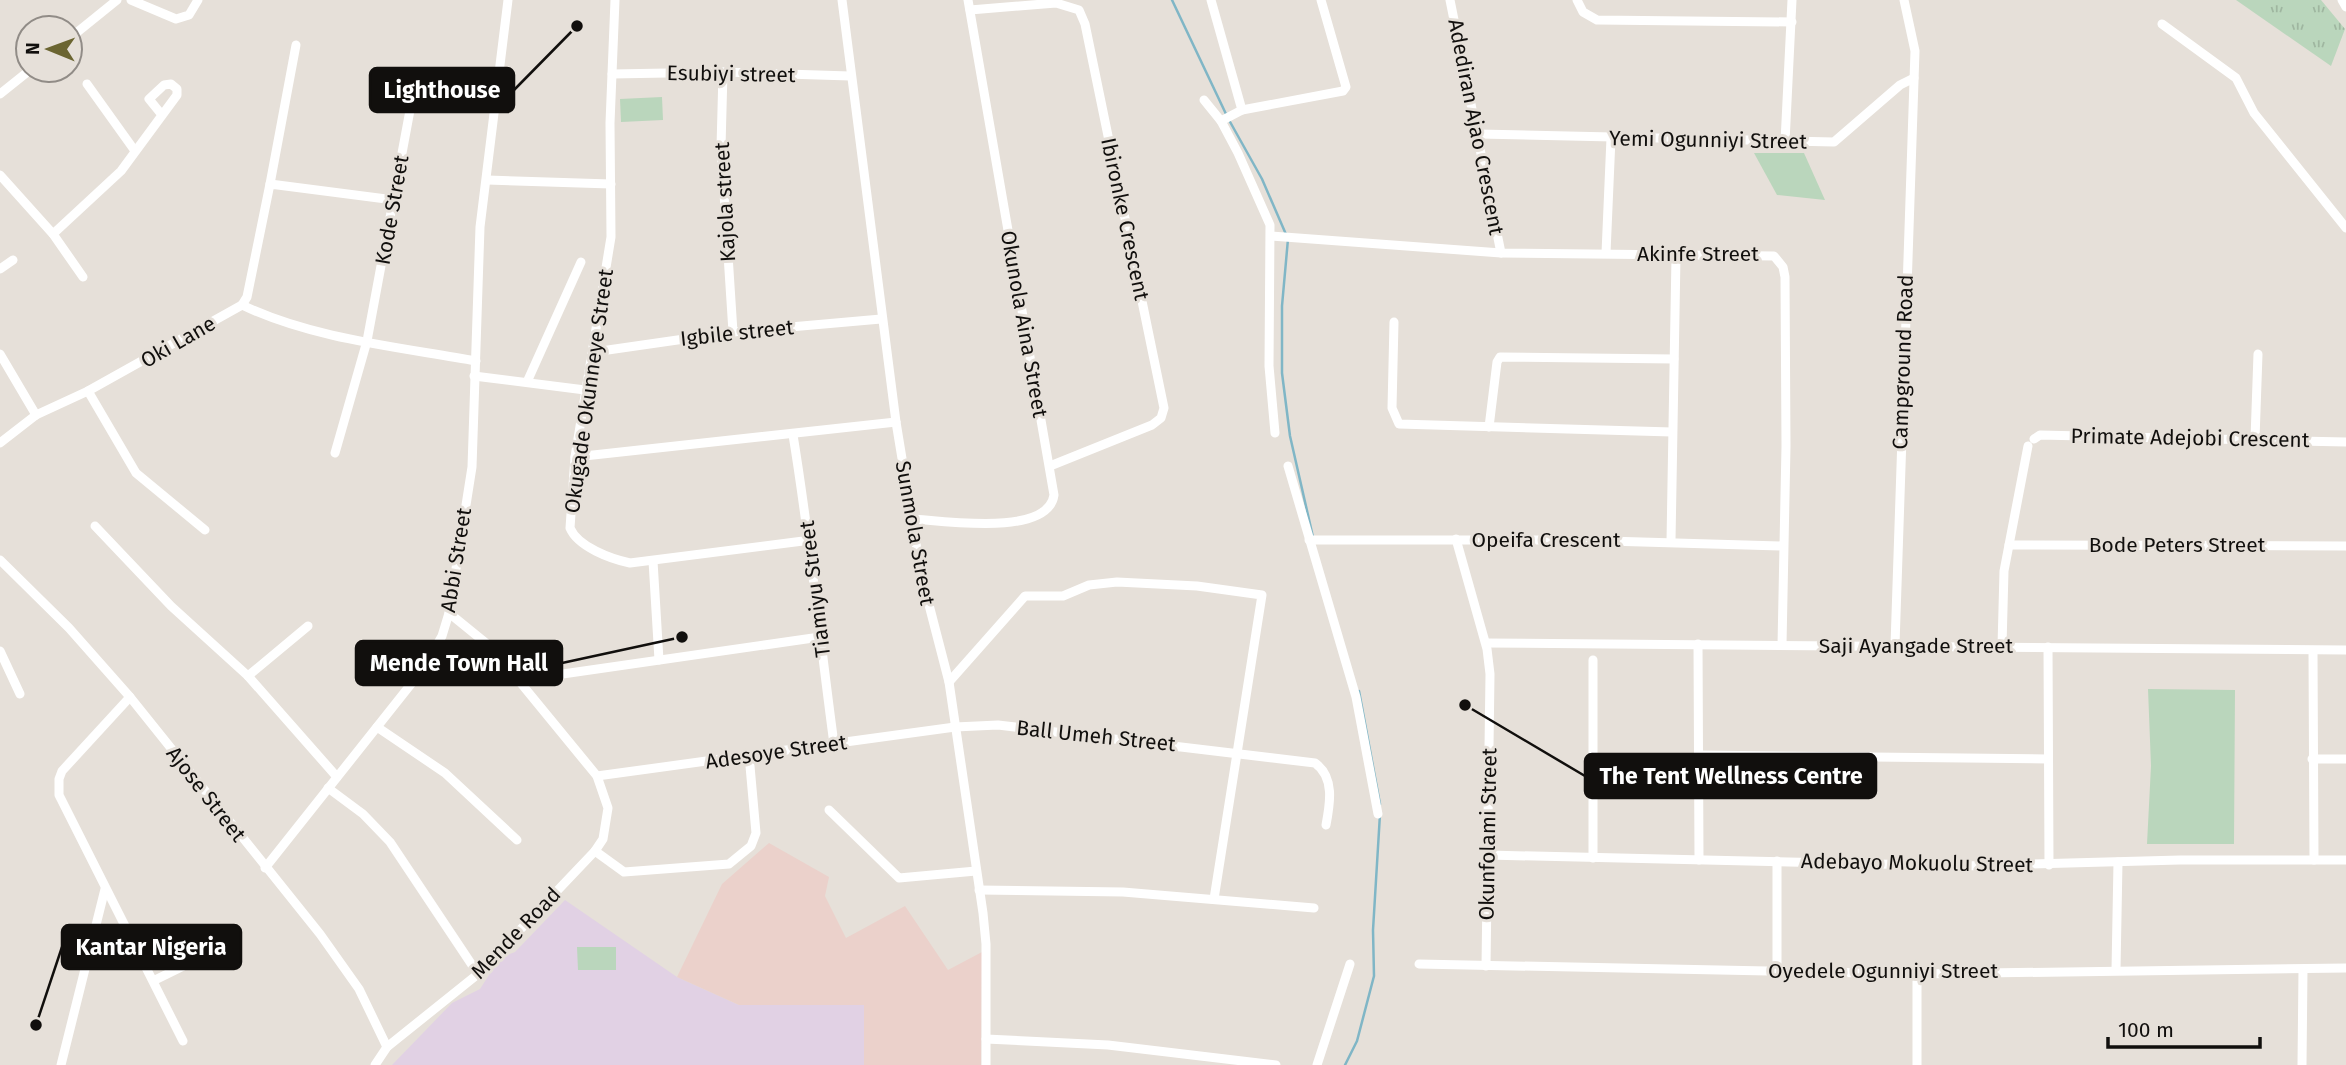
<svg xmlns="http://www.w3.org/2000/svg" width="2346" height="1065" font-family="'Fira Sans',sans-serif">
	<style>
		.commercial { fill: #e1d1e4 }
		.education { fill: #ebd1cb }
		.grass { fill: url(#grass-tufts) }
		.park { fill: #bad6bc }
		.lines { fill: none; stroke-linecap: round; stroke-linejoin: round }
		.stream { stroke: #80b6c6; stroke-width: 2.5 }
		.minor { stroke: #fff; stroke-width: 9 }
		.labels { text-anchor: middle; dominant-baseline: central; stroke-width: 6; stroke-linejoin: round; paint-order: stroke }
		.street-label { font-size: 21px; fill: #110f0d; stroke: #e6e0d9 }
		.leader { fill: none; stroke: #110f0d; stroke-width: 2.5 }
		.callout-dot { fill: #110f0d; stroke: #e6e0d9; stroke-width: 2.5 }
		.callout { fill: #110f0d; stroke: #110f0d; stroke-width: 2.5 }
		.callout-label { font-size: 23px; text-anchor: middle; font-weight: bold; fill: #fff }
	</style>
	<defs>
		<pattern id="grass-tufts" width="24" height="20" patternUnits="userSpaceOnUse" patternTransform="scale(1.75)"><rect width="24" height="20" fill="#bad6bc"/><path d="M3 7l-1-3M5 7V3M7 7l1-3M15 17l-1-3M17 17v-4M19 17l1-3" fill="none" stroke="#9fb6a0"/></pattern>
	</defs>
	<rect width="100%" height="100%" fill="#e6e0d9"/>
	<polygon class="commercial" points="565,900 677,977 739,1005 864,1005 864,1065 392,1065 452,1003 480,989 500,958 515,952"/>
	<polygon class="education" points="769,843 829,877 825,896 846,938 905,906 948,970 982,952 981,1065 864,1065 864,1005 739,1005 677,977 722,884"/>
	<polygon class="grass" points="2236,0 2321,0 2345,29 2331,66"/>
	<g class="park">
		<polygon points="662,97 663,120 621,122 620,99"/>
		<polygon points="1754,153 1804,153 1825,200 1777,195"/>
		<polygon points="2148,689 2235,690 2234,844 2147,844 2151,766"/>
		<polygon points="577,947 616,947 616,970 578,970"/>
	</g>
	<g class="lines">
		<g class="stream">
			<polyline points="1172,0 1226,114"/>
			<polyline points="1229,120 1262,179 1288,239 1282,306 1282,373 1290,436 1313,537"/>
			<polyline points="1359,691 1380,804"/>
			<polyline points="1345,1065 1357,1041 1374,976 1373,930 1380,814"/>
		</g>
		<g class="minor">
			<polyline points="131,0 176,19 189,15 198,0"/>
			<path d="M615,0l-5,123 1,114 -36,220 -5,71c8,19 41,31 60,35l181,-23"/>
			<polyline points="842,0 896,422 921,574 949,682 983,913 986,944 986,1065"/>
			<polyline points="1211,0 1242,110 1221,121"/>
			<polyline points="1450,0 1501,253"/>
			<polyline points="1577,0 1583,12 1597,20 1792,22"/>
			<polyline points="2342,0 2346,7"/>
			<polyline points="970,10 1056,3 1079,10 1085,24 1164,408 1161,418 1152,425 1050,466"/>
			<polyline points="2162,24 2236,78 2254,113 2346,228"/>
			<polyline points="70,38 117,0"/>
			<polyline points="723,72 721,147 733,332"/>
			<polyline points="612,74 723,72 850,76"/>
			<polyline points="87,84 135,151"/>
			<polyline points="0,94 30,70"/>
			<polyline points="1204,100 1221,121 1238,153 1270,225 1269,366 1275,433"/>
			<polyline points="1242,110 1343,91 1346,87 1321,0"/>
			<polyline points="1479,134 1834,142 1900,85 1914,78"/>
			<polyline points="1785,142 1792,0"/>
			<polyline points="0,175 53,234 83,277"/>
			<polyline points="487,180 611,184"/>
			<polyline points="270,184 296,45"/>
			<polyline points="53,234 121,171 177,95 177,89 171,84 164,85 149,99 162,115"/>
			<polyline points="1271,236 1501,253 1774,256 1783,267 1785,277 1786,446 1782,645"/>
			<polyline points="1606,253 1611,138"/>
			<polyline points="0,269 13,260"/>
			<polyline points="242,305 247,297 270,184 394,200"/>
			<path d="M242,305c71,34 157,42 234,56"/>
			<polyline points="1394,322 1392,408 1399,424 1672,432"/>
			<polyline points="594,352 733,332 881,319"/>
			<polyline points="0,354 36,415"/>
			<polyline points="474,376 585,390"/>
			<polyline points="527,382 581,262"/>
			<polyline points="88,391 136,473 205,530"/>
			<polyline points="1489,427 1497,362 1500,357 1674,359"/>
			<path d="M793,435c17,103 27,206 41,309"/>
			<polyline points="2034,439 2040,435 2346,442"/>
			<polyline points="2255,439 2258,354"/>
			<polyline points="0,443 36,415 88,391 242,305"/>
			<polyline points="335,453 367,341 416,78"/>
			<polyline points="575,457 896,422"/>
			<polyline points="1288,466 1356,697 1378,814"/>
			<path d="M913,519c31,2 135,18 141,-24l-86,-495"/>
			<polyline points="95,526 171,606 248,676 337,777"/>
			<polyline points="1456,539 1487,649 1490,674 1486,966"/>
			<polyline points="1309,540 1573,540 1783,546"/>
			<polyline points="1671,541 1676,256"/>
			<polyline points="2009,545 2346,546"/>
			<polyline points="0,560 69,628 130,697 320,934 359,989 387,1047"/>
			<polyline points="653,561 659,660"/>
			<polyline points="1486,643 2346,650"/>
			<polyline points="1698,644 1699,860"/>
			<polyline points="1895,645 1915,51 1904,0"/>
			<polyline points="2002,646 2004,571 2028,446"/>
			<polyline points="2048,647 2049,865"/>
			<polyline points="0,651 20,694"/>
			<polyline points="2313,651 2314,860"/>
			<polyline points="248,676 308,626"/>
			<polyline points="521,680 820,637"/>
			<polyline points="949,682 1025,596 1063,596 1089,585 1117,582 1197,586 1262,595 1214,899"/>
			<polyline points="130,697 62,771 59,779 59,795 183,1041"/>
			<polyline points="377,727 445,773 517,840"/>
			<polyline points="1699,755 2048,759"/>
			<polyline points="2312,759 2346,759"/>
			<path d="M597,776l358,-49 43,-2 317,38c20,14 15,41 11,62"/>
			<polyline points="328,788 363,814 390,842 478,974"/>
			<polyline points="829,810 899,878 976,871"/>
			<polyline points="595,851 624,872 729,864 751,846 756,833 749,755"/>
			<polyline points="1488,855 1964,866 2180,860 2346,860"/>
			<polyline points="1593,858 1593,660"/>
			<polyline points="265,868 423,669 442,636 449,613 472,467 480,227 508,0"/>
			<polyline points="979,890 1123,892 1314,908"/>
			<polyline points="1419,964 1917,974 2346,968"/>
			<polyline points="2116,970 2118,862"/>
			<polyline points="1777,971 1777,861"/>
			<polyline points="1917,974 1917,1065"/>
			<polyline points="155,980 212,952"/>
			<polyline points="986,1039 1108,1045 1276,1065"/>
			<polyline points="61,1065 105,889"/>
			<polyline points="375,1065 387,1047 478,974 595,851 603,839 608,808 597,776 492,648 449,613"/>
			<polyline points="1317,1065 1350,964"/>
			<polyline points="2302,1065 2303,969"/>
		</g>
	</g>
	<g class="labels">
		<g class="street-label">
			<text transform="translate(731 74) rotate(1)">Esubiyi street</text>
			<text transform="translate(1476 127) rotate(79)">Adediran Ajao Crescent</text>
			<text transform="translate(1708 140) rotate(1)">Yemi Ogunniyi Street</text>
			<text transform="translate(725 202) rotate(-93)">Kajola street</text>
			<text transform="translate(392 210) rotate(-80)">Kode Street</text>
			<text transform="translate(1125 219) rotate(78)">Ibironke Crescent</text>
			<text x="1698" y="254">Akinfe Street</text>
			<text transform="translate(1024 324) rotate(80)">Okunola Aina Street</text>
			<text transform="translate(737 333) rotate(-6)">Igbile street</text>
			<text transform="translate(178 342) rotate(-30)">Oki Lane</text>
			<text transform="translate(1903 362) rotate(-88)">Campground Road</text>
			<text transform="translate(589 391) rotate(-82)">Okugade Okunneye Street</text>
			<text transform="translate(2190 438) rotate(1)">Primate Adejobi Crescent</text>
			<text transform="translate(915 533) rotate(80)">Sunmola Street</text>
			<text x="1546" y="540">Opeifa Crescent</text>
			<text x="2177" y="545">Bode Peters Street</text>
			<text transform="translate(456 560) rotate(-81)">Abbi Street</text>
			<text transform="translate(815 589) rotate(-97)">Tiamiyu Street</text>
			<text x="1916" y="646">Saji Ayangade Street</text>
			<text transform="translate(1096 736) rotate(6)">Ball Umeh Street</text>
			<text transform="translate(776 752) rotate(-8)">Adesoye Street</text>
			<text transform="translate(206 794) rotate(52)">Ajose Street</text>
			<text transform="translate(1488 834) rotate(-89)">Okunfolami Street</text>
			<text transform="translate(1917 863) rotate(1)">Adebayo Mokuolu Street</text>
			<text transform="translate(516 933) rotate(-46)">Mende Road</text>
			<text x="1883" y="971">Oyedele Ogunniyi Street</text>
		</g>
	</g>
	<path class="leader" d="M577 26L514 90M682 637L562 663M1465 705L1585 776M36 1025L62 947"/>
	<g class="callout-dot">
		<circle cx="577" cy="26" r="7"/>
		<circle cx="682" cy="637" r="7"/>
		<circle cx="1465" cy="705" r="7"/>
		<circle cx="36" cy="1025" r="7"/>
	</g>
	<g class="callout">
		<rect x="370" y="68" width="144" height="44" rx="7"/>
		<rect x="356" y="641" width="206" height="44" rx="7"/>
		<rect x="1585" y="754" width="291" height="44" rx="7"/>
		<rect x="62" y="925" width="179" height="44" rx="7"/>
	</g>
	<g class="callout-label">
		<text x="442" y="98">Lighthouse</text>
		<text x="459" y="671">Mende Town Hall</text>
		<text x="1731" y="784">The Tent Wellness Centre</text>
		<text x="151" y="955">Kantar Nigeria</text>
	</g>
	<g transform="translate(49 49) rotate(271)"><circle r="33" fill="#e6e0d9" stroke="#918c87" stroke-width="2"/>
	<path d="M0-5L12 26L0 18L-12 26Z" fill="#6b6531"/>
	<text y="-10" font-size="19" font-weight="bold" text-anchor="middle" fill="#110f0d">N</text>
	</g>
	<path d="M2108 1037v10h152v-10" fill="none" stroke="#110f0d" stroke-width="3.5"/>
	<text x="2118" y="1037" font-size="21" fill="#110f0d" stroke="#e6e0d9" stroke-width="5" paint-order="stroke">100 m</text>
</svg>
